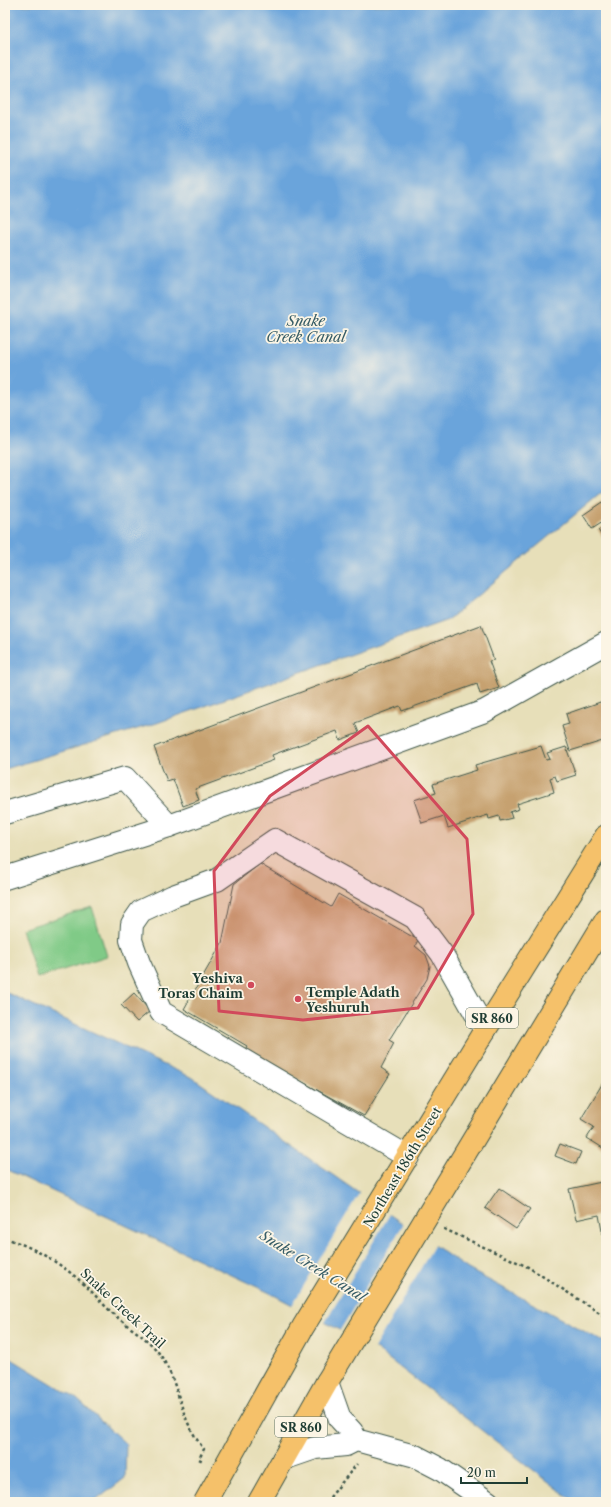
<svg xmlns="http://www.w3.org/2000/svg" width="611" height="1507" font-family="'Libre Caslon Text',serif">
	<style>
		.green { fill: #80ca87; stroke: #50845e }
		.water { fill: #6ba4db; stroke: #457088 }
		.pier { fill: #e7dfb9 }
		.building { fill: #c6a170 }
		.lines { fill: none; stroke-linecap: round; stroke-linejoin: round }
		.minor-casing { stroke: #3d5548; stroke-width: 24 }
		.major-casing { stroke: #3d5548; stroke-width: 24 }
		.path { stroke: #3d5548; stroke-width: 2.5; stroke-dasharray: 3 3; stroke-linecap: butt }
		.minor { stroke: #fff; stroke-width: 22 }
		.major { stroke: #f5c16b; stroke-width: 22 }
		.marked { fill: #d1495b; fill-opacity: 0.2; stroke: #d1495b; stroke-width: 3; stroke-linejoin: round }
		.poi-dot { fill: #d1495b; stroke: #fcf5e5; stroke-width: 1.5 }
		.labels { text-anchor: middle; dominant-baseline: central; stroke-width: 3.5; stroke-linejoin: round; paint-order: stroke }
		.shield { fill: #fcf5e5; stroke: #617469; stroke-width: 1 }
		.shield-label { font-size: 12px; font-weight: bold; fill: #1f3d34 }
		.poi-label { font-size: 13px; font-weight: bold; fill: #1f3d34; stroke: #fcf5e5; text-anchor: end }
		.street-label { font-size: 13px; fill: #1f3d34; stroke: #fcf5e5 }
		.water-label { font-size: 14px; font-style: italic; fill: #365c66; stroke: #fcf5e5 }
	</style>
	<rect width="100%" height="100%" fill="#fcf5e5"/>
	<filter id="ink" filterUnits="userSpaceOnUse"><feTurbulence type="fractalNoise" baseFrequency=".025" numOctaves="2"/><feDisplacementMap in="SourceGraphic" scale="8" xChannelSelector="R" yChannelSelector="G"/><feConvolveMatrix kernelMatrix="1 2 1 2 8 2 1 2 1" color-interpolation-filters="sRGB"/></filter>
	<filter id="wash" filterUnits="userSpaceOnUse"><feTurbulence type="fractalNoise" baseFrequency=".012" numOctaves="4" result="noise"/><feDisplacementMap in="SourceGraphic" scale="16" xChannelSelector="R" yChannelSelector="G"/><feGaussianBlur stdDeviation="0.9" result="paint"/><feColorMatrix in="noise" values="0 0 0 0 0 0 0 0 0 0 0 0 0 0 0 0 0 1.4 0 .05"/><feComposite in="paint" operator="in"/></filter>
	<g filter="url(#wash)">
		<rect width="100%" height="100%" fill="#e7dfb9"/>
		<polygon class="green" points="92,907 107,956 37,978 22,929"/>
		<g class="water">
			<polygon points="5,5 606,5 606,489 448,620 157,723 5,769"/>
			<polygon points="5,992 193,1078 468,1269 606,1343 606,1502 575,1502 377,1350 270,1293 5,1169"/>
			<polygon points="5,1355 77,1399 126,1444 125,1478 94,1502 5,1502"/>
		</g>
		<g class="pier">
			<polygon points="360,1192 390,1214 324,1324 291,1307"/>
			<polygon points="404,1223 435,1244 373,1350 339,1332"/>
		</g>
		<g id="blocks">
			<g class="building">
				<polygon points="602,502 606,507 606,520 592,529 583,515"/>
				<polygon points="606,525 606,542 598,530"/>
				<polygon points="481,625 494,660 489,661 499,688 480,694 477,684 402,711 400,706 355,723 359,733 340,740 337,731 272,755 274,760 195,789 199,800 183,806 173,779 167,781 154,747"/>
				<polygon points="606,700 606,740 570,751 562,726 569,724 566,714"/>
				<polygon points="541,746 546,760 550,759 547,753 566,747 576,775 557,781 555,776 550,778 554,792 517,804 519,809 510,812 512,818 500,821 499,816 489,819 488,815 448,828 444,816 422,823 414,800 436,793 433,784 477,770 475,765"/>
				<polygon points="260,864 331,907 338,894 418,940 415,946 426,955 430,966 427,979 389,1040 394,1043 381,1068 390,1074 364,1116 245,1050 247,1046 184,1009 222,943 234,884"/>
				<polygon points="134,993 150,1011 137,1022 121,1005"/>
				<polygon points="604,1081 606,1082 606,1150 587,1138 594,1127 581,1119"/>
				<polygon points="560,1144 581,1152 576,1164 555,1156"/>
				<polygon points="606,1181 606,1241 604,1242 599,1215 576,1220 569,1189"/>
				<polygon points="499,1188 530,1209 516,1229 485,1208"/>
			</g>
		</g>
	</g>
	<g filter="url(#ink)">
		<use href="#blocks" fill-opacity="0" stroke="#3d5548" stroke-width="1"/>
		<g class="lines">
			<g class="minor-casing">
				<g id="minor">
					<polyline points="5,813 125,778 169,826"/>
					<polyline points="5,878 169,826 485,711 606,643"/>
					<polyline points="408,1157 161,1012 139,963 131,940 132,924 141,911 173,896 217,880 275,840 415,918 442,954 485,1030"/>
					<polyline points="327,1382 340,1419 352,1432 356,1440"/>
					<polyline points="283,1459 315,1448 346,1445 356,1440 415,1456 440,1469 488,1502"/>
				</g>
			</g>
			<g class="major-casing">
				<g id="major">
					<polyline points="205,1502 303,1327 485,1030 606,836"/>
					<polyline points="259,1502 327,1382 606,920"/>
				</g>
			</g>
			<g class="path">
				<polyline points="444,1229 528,1267 606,1317"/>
				<path d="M5,1238c31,10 59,27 83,50 10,10 19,21 30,30 17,14 35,23 46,43 17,30 16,59 40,88l-5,10 4,2"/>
				<polyline points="510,1498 516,1502"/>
				<polyline points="326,1502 357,1464"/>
			</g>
			<use href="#minor" class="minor"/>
			<use href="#major" class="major"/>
		</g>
	</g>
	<path class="marked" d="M368,726l99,113 6,75 -55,94 -115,12 -84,-9 -5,-140 56,-75z"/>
	<g class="poi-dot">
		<circle cx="251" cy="985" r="4"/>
		<circle cx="298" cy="999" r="4"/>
	</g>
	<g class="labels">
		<g class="shield">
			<rect x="466" y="1008" width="52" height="20" rx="3"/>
			<rect x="275" y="1417" width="52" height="20" rx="3"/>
		</g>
		<g class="shield-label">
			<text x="492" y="1018">SR 860</text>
			<text x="301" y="1427">SR 860</text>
		</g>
		<g class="poi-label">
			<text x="243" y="978">Yeshiva<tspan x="243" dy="15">Toras Chaim</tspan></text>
			<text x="306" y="992" text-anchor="start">Temple Adath<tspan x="306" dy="15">Yeshuruh</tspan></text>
		</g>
		<g class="street-label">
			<text transform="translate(402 1167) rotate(-59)">Northeast 186th Street</text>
			<text transform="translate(123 1308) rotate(43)">Snake Creek Trail</text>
		</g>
		<g class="water-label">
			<text x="306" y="321">Snake<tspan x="306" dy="16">Creek Canal</tspan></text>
			<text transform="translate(313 1266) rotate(32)">Snake Creek Canal</text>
		</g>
	</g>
	<rect width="611" height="1507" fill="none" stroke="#fcf5e5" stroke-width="20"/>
	<path d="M461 1477v6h66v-6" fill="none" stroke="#1f3d34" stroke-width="2"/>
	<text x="467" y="1477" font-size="12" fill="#1f3d34" stroke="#fcf5e5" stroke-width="3" paint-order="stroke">20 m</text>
</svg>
